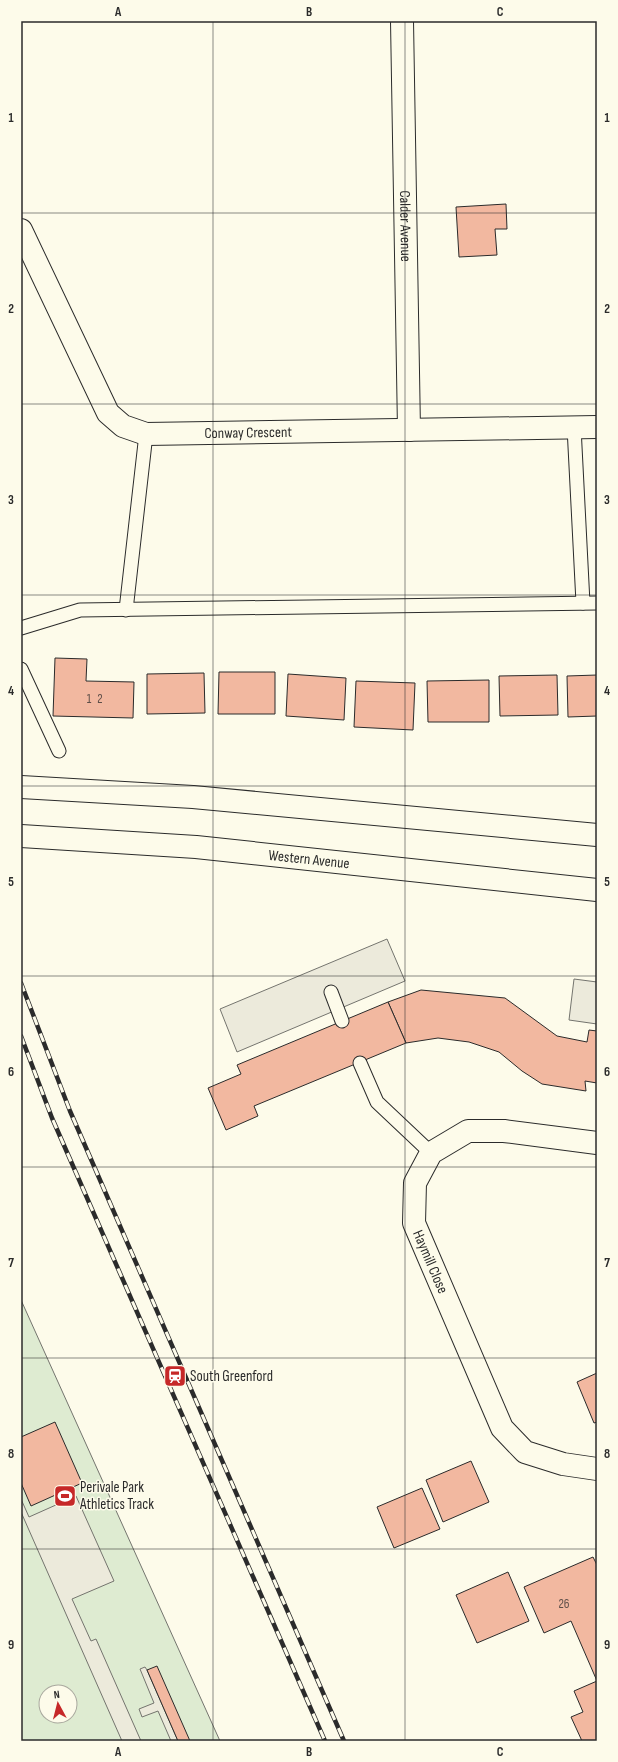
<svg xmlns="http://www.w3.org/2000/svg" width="618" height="1762" font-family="'Sofia Sans Condensed',sans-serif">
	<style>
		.green { fill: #deebd1; stroke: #74746e; fill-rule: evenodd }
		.parking { fill: #eceadb; stroke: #74746e }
		.building { fill: #f2b8a0; stroke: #2b2b2b }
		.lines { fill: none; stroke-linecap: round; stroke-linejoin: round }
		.service-casing { stroke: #2b2b2b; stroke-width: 15 }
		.minor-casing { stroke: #2b2b2b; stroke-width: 24 }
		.trunk-casing { stroke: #2b2b2b; stroke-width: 24 }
		.service { stroke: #fdfbea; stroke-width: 13 }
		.minor { stroke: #fdfbea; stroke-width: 22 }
		.trunk { stroke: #fdfbea; stroke-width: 22 }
		.rail-casing { stroke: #2b2b2b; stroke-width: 4.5 }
		.rail { stroke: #fdfbea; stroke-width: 3; stroke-dasharray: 9; stroke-linecap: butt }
		.grid { fill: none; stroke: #2b2b2b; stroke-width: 1; stroke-opacity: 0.55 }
		.labels { text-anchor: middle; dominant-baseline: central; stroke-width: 3; stroke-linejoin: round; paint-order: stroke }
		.number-label { font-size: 13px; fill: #5d4e48 }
		.street-label { font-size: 15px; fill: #2b2b2b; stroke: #fdfbea }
		.poi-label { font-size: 15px; fill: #2b2b2b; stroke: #fdfbea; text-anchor: start }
		.neatline { fill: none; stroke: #2b2b2b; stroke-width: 1.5 }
		.grid-label { font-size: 13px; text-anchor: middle; font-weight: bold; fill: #2b2b2b }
	</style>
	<rect width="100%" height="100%" fill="#fdfbea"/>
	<path class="green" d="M21,1300l199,441h-199zM46,1692h24v24h-24z"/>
	<g class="parking">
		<polygon points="387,939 405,981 237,1052 220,1009"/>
		<polygon points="574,979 597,982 597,1024 569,1020"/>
		<polygon points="76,1496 114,1581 72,1599 91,1641 96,1639 141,1741 122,1741 21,1512 21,1499 29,1517"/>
		<polygon points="145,1667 147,1670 178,1741 171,1741 158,1711 142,1717 139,1709 154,1703 140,1669"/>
	</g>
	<g class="building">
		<polygon points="506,204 507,229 495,229 497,255 459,257 456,207"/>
		<polygon points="55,658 87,659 86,681 134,682 133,718 53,716"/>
		<polygon points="219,672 275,672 275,714 218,714"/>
		<polygon points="204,673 205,713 147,714 147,674"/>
		<polygon points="288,674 346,678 344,720 286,716"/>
		<polygon points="557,675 558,715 500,716 499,676"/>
		<polygon points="597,675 597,716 568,717 567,676"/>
		<polygon points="489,680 489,722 428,722 427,681"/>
		<polygon points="356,681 415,683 413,730 354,727"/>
		<polygon points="421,990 505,998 557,1036 587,1042 589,1030 597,1031 597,1083 585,1081 586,1091 542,1084 522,1071 499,1052 469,1042 438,1038 406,1043 388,1002"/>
		<polygon points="388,1002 406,1043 254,1106 258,1116 226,1130 208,1088 241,1074 237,1065"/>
		<polygon points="597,1373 597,1422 594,1423 577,1382"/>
		<polygon points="55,1422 82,1483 31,1506 21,1483 21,1437"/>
		<polygon points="471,1461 489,1502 443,1522 426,1480"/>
		<polygon points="422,1488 440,1529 394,1548 377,1507"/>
		<polygon points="593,1557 597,1565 597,1681 571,1621 544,1633 524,1587"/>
		<polygon points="508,1572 529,1621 477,1643 456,1595"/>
		<polygon points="157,1666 190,1741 178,1741 147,1670"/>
		<polygon points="597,1681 597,1741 582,1741 571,1717 583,1712 574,1691"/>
	</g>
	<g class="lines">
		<g class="service-casing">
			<g id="service">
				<polyline points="574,427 583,603"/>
				<polyline points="126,610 146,434"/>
				<polyline points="21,628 80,610 597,603"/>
				<polyline points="21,669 59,751"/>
				<polyline points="331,992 342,1021"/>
				<polyline points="360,1063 377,1102 431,1153"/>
			</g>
		</g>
		<g class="minor-casing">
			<g id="minor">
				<path id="s1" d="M402,21l7,409"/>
				<path id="s2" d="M21,230l87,183 15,13 23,8 451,-7"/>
				<path id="s3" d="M597,1143l-93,-12h-36l-37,22 -16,30 -1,40 88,205 23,24 38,12 34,5"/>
			</g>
		</g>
		<g class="trunk-casing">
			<g id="trunk">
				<polyline points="21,787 193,797 597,835"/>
				<path id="s4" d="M21,836l175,11 401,43"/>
			</g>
		</g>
		<use href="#service" class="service"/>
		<use href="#minor" class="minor"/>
		<use href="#trunk" class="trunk"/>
		<g class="rail-casing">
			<g id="rail">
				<polyline points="21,983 70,1111 344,1741"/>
				<polyline points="21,1036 52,1118 325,1741"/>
			</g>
		</g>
		<use href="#rail" class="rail"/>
	</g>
	<path class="grid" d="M213,21v1720M405,21v1720M21,213h576M21,404h576M21,595h576M21,786h576M21,976h576M21,1167h576M21,1358h576M21,1549h576"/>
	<defs>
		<g id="station-square" transform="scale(1.15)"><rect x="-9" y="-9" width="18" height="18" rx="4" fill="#c62828" stroke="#fdfbea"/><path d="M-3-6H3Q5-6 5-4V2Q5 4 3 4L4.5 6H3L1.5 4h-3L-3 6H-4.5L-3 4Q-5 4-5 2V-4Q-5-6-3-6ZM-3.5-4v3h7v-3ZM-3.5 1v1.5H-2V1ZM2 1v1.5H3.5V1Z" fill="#fff"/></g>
		<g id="stadium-square" transform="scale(1.15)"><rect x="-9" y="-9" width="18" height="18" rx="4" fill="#c62828" stroke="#fdfbea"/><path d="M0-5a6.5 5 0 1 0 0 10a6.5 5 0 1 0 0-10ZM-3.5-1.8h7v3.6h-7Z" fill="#fff"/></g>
	</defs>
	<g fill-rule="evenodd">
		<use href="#station-square" x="175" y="1376"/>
		<use href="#stadium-square" x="65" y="1496"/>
	</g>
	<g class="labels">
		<g class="number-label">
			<text x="89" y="699">1</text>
			<text x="100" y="699">2</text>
			<text x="564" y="1604">26</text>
		</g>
		<g class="street-label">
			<text stroke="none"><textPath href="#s1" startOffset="205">Calder Avenue</textPath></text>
			<text stroke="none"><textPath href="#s2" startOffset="349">Conway Crescent</textPath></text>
			<text stroke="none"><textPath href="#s4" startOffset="289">Western Avenue</textPath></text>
			<text stroke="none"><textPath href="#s3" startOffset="289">Haymill Close</textPath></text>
		</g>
		<g class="poi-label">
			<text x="190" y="1376">South Greenford</text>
			<text x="80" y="1487">Perivale Park<tspan x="80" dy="17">Athletics Track</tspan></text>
		</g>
	</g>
	<rect width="618" height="1762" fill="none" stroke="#fdfbea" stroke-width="44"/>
	<g transform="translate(58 1704) rotate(353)"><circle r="19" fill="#fdfbea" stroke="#a9a89e"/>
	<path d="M0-3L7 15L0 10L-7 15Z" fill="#c62828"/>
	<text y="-6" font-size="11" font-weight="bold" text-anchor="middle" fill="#2b2b2b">N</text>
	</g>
	<rect x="22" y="22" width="574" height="1718" class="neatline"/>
	<g class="grid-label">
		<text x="118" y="16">A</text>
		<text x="309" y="16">B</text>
		<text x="500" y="16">C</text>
		<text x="11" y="122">1</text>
		<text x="607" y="122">1</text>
		<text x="11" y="313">2</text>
		<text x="607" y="313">2</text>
		<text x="11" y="504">3</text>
		<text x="607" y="504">3</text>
		<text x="11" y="695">4</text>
		<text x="607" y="695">4</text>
		<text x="11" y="886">5</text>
		<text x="607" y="886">5</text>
		<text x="11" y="1076">6</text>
		<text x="607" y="1076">6</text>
		<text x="11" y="1267">7</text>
		<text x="607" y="1267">7</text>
		<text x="11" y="1458">8</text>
		<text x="607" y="1458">8</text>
		<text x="11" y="1649">9</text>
		<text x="607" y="1649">9</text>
		<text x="118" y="1756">A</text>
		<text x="309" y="1756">B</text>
		<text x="500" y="1756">C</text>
	</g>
</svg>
